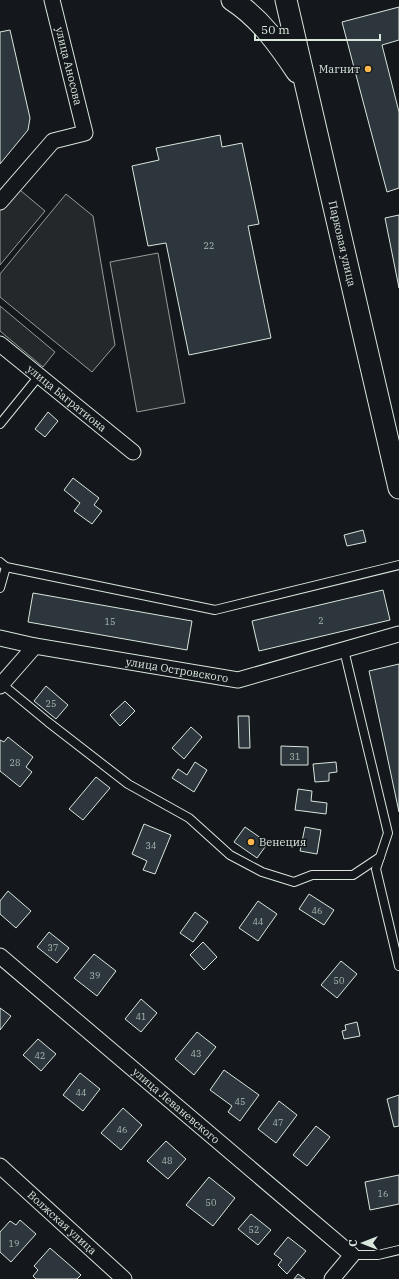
<svg xmlns="http://www.w3.org/2000/svg" width="399" height="1279" font-family="'IBM Plex Serif',serif">
	<style>
		.parking { fill: #24282b; stroke: #939e99 }
		.building { fill: #2c363c; stroke: #d8e6dc }
		.lines { fill: none; stroke-linecap: round; stroke-linejoin: round }
		.service-casing { stroke: #d8e6dc; stroke-width: 10 }
		.minor-casing { stroke: #d8e6dc; stroke-width: 17 }
		.secondary-casing { stroke: #d8e6dc; stroke-width: 23 }
		.service { stroke: #14181c; stroke-width: 8 }
		.minor { stroke: #14181c; stroke-width: 15 }
		.secondary { stroke: #14181c; stroke-width: 21 }
		.poi-dot { fill: #ffb74d; stroke: #14181c; stroke-width: 1.5 }
		.labels { text-anchor: middle; dominant-baseline: central; stroke-width: 3; stroke-linejoin: round; paint-order: stroke }
		.number-label { font-size: 9px; fill: #adbab4 }
		.street-label { font-size: 11px; fill: #d8e6dc; stroke: #14181c }
		.poi-label { font-size: 11px; fill: #d8e6dc; stroke: #14181c; text-anchor: end }
	</style>
	<rect width="100%" height="100%" fill="#14181c"/>
	<g class="parking">
		<polygon points="14,185 45,211 0,265 0,202"/>
		<polygon points="66,194 93,216 115,345 92,372 0,297 0,274"/>
		<polygon points="158,253 185,403 137,412 110,262"/>
		<polygon points="0,306 55,352 43,367 0,331"/>
	</g>
	<g class="building">
		<polygon points="399,7 399,40 382,45 399,112 399,188 387,192 342,22"/>
		<polygon points="10,30 30,118 28,130 0,164 0,32"/>
		<polygon points="220,135 222,147 242,143 259,224 248,226 271,338 189,355 166,243 148,246 132,166 159,160 156,148"/>
		<polygon points="399,215 399,288 385,218"/>
		<polygon points="48,412 58,421 45,437 35,429"/>
		<polygon points="73,478 99,498 94,505 102,511 92,524 74,511 80,503 64,490"/>
		<polygon points="363,530 366,542 347,546 344,535"/>
		<polygon points="383,590 390,620 259,651 252,621"/>
		<polygon points="33,593 192,621 187,650 28,622"/>
		<polygon points="399,664 399,812 369,671"/>
		<polygon points="46,686 68,705 56,719 34,701"/>
		<polygon points="125,701 135,711 120,726 110,715"/>
		<polygon points="238,716 249,716 250,748 239,748"/>
		<polygon points="191,727 202,737 184,759 172,748"/>
		<polygon points="8,737 33,757 26,767 32,772 20,787 0,771 0,740 4,742"/>
		<polygon points="281,746 308,747 308,765 281,765"/>
		<polygon points="195,762 207,770 194,792 172,778 178,769 187,775"/>
		<polygon points="336,762 337,772 329,773 329,781 315,782 313,764"/>
		<polygon points="96,777 110,788 83,820 69,809"/>
		<polygon points="298,789 312,791 311,801 327,803 326,814 295,810"/>
		<polygon points="144,824 171,835 155,874 143,870 147,861 132,854"/>
		<polygon points="245,827 268,843 257,858 234,842"/>
		<polygon points="305,827 321,830 317,854 300,851"/>
		<polygon points="8,891 31,911 16,928 0,914 0,901"/>
		<polygon points="309,894 334,910 324,925 299,909"/>
		<polygon points="258,901 277,914 258,941 239,928"/>
		<polygon points="195,912 208,922 193,942 180,933"/>
		<polygon points="49,932 69,948 57,963 37,947"/>
		<polygon points="203,942 217,957 204,970 190,955"/>
		<polygon points="94,954 116,971 97,996 74,978"/>
		<polygon points="341,961 357,974 337,998 321,985"/>
		<polygon points="141,999 157,1013 141,1032 125,1019"/>
		<polygon points="0,1008 11,1016 0,1030"/>
		<polygon points="357,1022 360,1036 344,1039 342,1031 346,1030 345,1025"/>
		<polygon points="197,1032 216,1047 194,1075 175,1059"/>
		<polygon points="38,1039 56,1054 41,1071 23,1055"/>
		<polygon points="224,1070 259,1095 240,1121 228,1112 232,1106 210,1090"/>
		<polygon points="80,1073 100,1089 83,1111 63,1095"/>
		<polygon points="399,1095 399,1126 394,1127 387,1099"/>
		<polygon points="279,1101 297,1115 276,1143 258,1129"/>
		<polygon points="123,1108 142,1125 121,1150 101,1133"/>
		<polygon points="316,1126 330,1137 307,1166 293,1155"/>
		<polygon points="166,1141 186,1159 168,1179 147,1161"/>
		<polygon points="399,1175 399,1204 370,1210 365,1182"/>
		<polygon points="209,1177 235,1198 213,1226 186,1205"/>
		<polygon points="251,1214 271,1230 258,1245 238,1229"/>
		<polygon points="20,1220 36,1234 11,1262 0,1252 0,1232 10,1221 16,1225"/>
		<polygon points="288,1237 306,1251 287,1274 278,1265 282,1260 274,1254"/>
		<polygon points="50,1248 81,1275 77,1279 36,1279 33,1276 38,1270 34,1266"/>
		<polygon points="298,1274 305,1279 294,1279"/>
	</g>
	<g class="lines">
		<g class="service-casing">
			<g id="service">
				<polyline points="0,424 39,376"/>
				<polyline points="0,562 6,567 215,610 399,565"/>
				<polyline points="0,588 6,567"/>
				<polyline points="344,650 388,833 376,869 399,966"/>
				<polyline points="2,684 48,722 128,784 189,818 230,855 262,872 294,882 312,875 353,875 380,857"/>
				<polyline points="352,1255 378,1255 399,1250"/>
			</g>
		</g>
		<g class="minor-casing">
			<g id="minor">
				<polyline points="0,202 53,141 85,133 52,0"/>
				<path id="s1" d="M0,344l133,108"/>
				<path id="s2" d="M0,638l35,8 203,34 161,-46"/>
				<polyline points="0,686 35,646"/>
				<path id="s3" d="M0,956l352,299 -20,24"/>
				<path id="s4" d="M0,1166l124,113"/>
			</g>
		</g>
		<g class="secondary-casing">
			<g id="secondary">
				<path d="M232,0c28,18 47,45 65,72"/>
				<path id="s5" d="M286,0l113,488"/>
			</g>
		</g>
		<use href="#service" class="service"/>
		<use href="#minor" class="minor"/>
		<use href="#secondary" class="secondary"/>
	</g>
	<g class="poi-dot">
		<circle cx="368" cy="69" r="4"/>
		<circle cx="251" cy="842" r="4"/>
	</g>
	<g class="labels">
		<g class="number-label">
			<text x="209" y="245">22</text>
			<text x="321" y="620">2</text>
			<text x="110" y="621">15</text>
			<text x="51" y="703">25</text>
			<text x="295" y="756">31</text>
			<text x="15" y="762">28</text>
			<text x="151" y="845">34</text>
			<text x="317" y="910">46</text>
			<text x="258" y="921">44</text>
			<text x="53" y="947">37</text>
			<text x="95" y="975">39</text>
			<text x="339" y="980">50</text>
			<text x="141" y="1016">41</text>
			<text x="196" y="1053">43</text>
			<text x="40" y="1055">42</text>
			<text x="81" y="1092">44</text>
			<text x="240" y="1101">45</text>
			<text x="278" y="1122">47</text>
			<text x="122" y="1129">46</text>
			<text x="167" y="1160">48</text>
			<text x="383" y="1193">16</text>
			<text x="211" y="1202">50</text>
			<text x="254" y="1229">52</text>
			<text x="14" y="1243">19</text>
		</g>
		<g class="street-label">
			<text transform="translate(69 66) rotate(76)">улица Аносова</text>
			<text stroke="none"><textPath href="#s5" startOffset="250">Парковая улица</textPath></text>
			<text stroke="none"><textPath href="#s1" startOffset="86">улица Багратиона</textPath></text>
			<text stroke="none"><textPath href="#s2" startOffset="180">улица Островского</textPath></text>
			<text stroke="none"><textPath href="#s3" startOffset="231">улица Леваневского</textPath></text>
			<text stroke="none"><textPath href="#s4" startOffset="84">Волжская улица</textPath></text>
		</g>
		<g class="poi-label">
			<text x="360" y="69">Магнит</text>
			<text x="259" y="842" text-anchor="start">Венеция</text>
		</g>
	</g>
	<g transform="translate(363 1243) rotate(270)" stroke="#14181c" stroke-width="3" paint-order="stroke">
	<path d="M0-3L7 15L0 10L-7 15Z" fill="#d8e6dc"/>
	<text y="-6" font-size="11" font-weight="bold" text-anchor="middle" fill="#d8e6dc">С</text>
	</g>
	<path d="M255 34v6h125v-6" fill="none" stroke="#d8e6dc" stroke-width="2"/>
	<text x="261" y="34" font-size="12" fill="#d8e6dc" stroke="#14181c" stroke-width="3" paint-order="stroke">50 m</text>
</svg>
